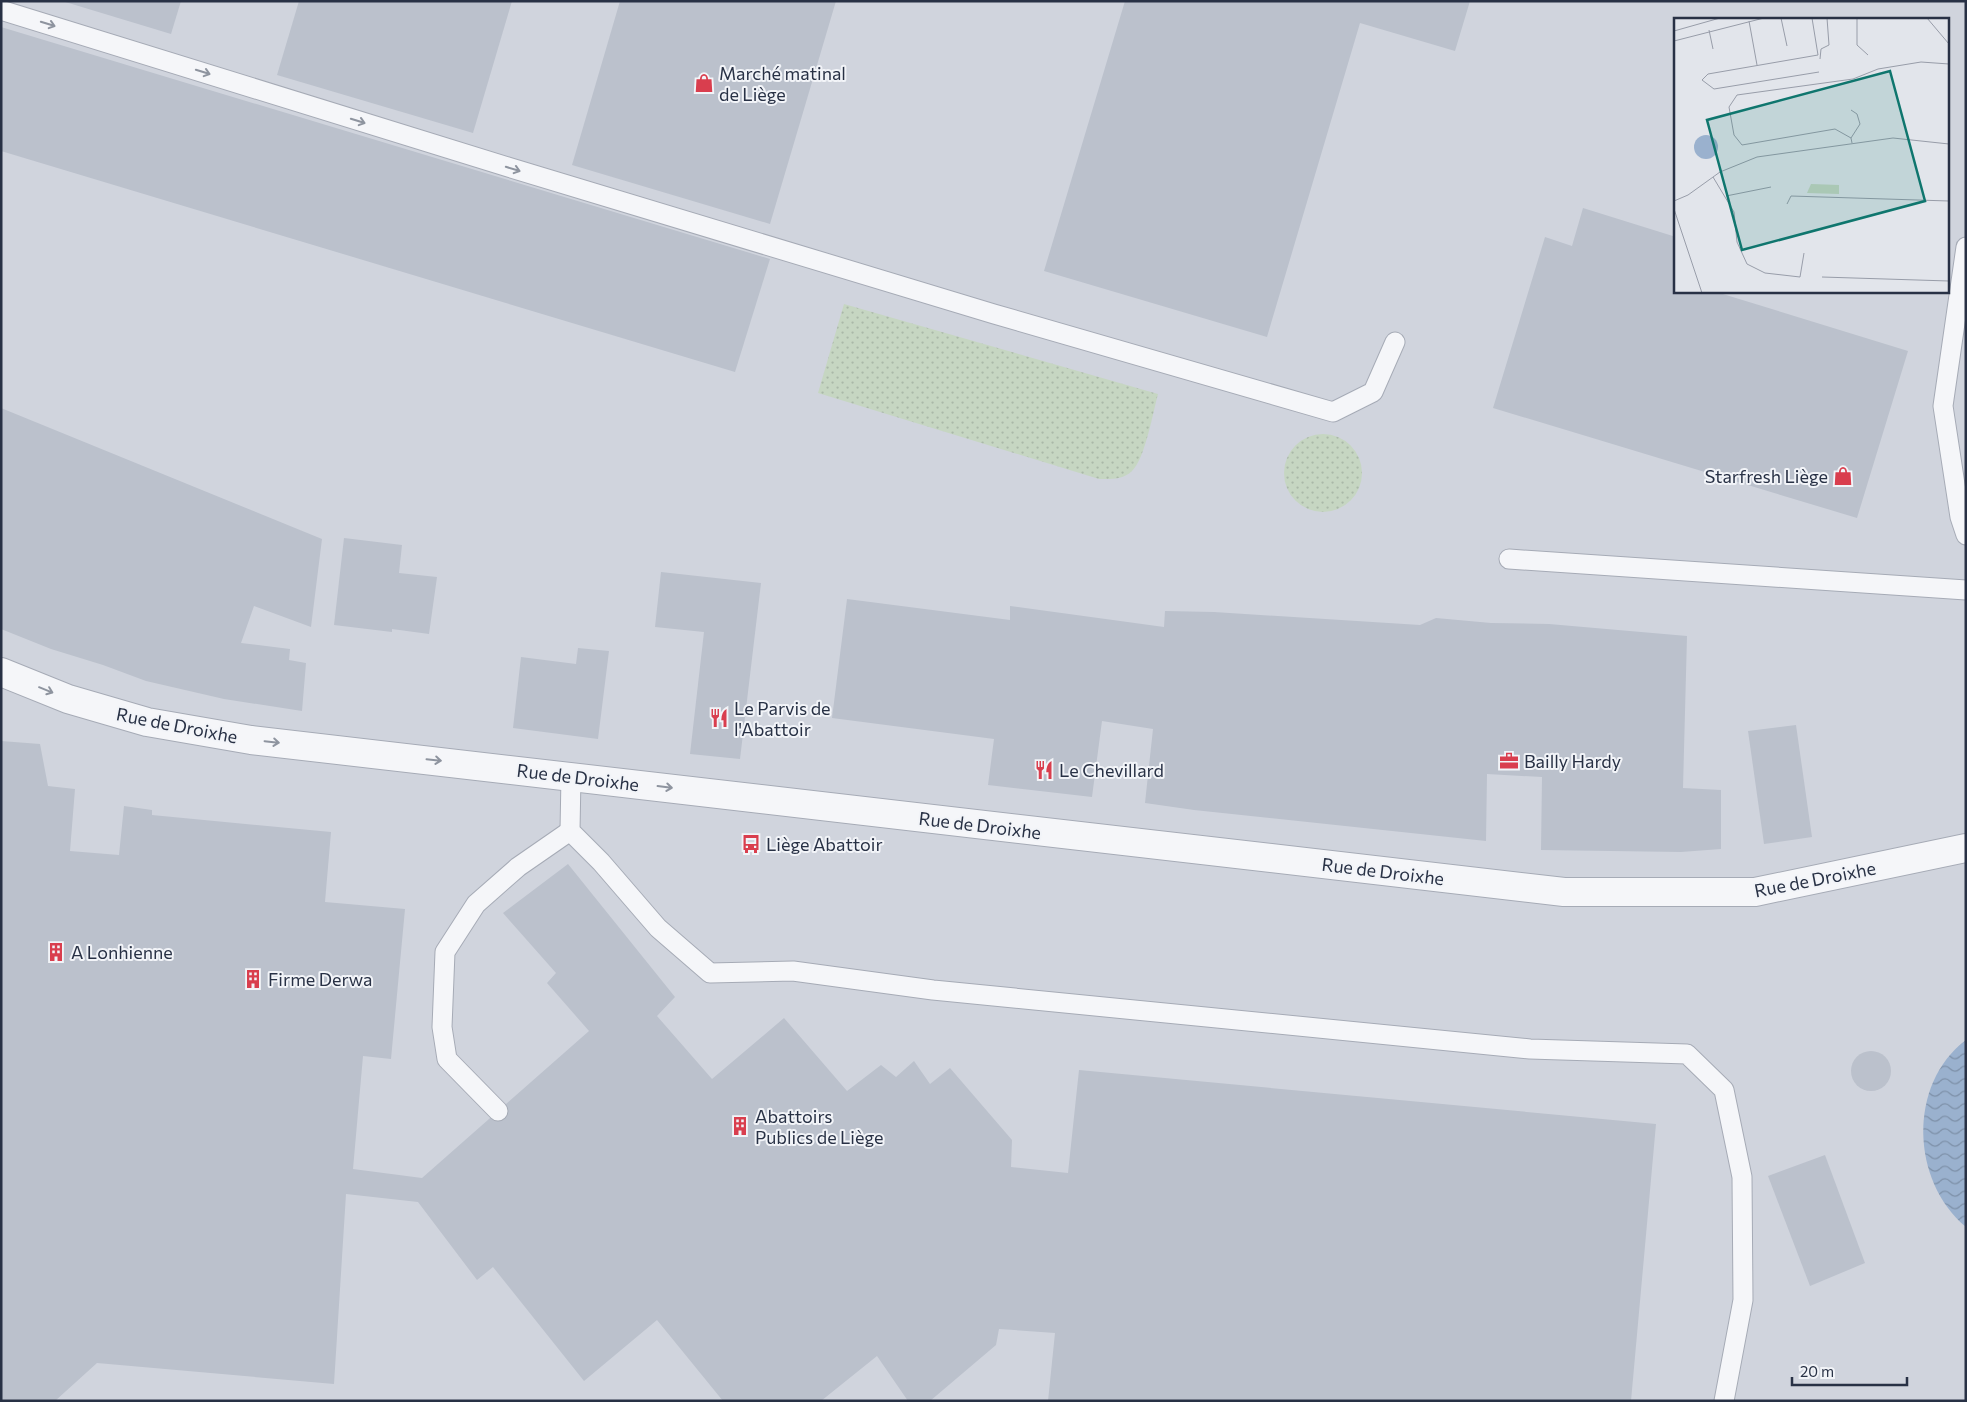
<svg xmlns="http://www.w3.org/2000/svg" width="1967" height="1402" font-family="Commissioner,sans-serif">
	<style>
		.built { fill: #d0d4dd; fill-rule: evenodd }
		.grass { fill: url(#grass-dots) }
		.water { fill: url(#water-waves) }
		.building { fill: #bbc1cc }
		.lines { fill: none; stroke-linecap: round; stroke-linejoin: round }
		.service-casing { stroke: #a6abb6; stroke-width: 21 }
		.minor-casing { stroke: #a6abb6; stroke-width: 30 }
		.service { stroke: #f5f6f9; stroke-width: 19 }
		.minor { stroke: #f5f6f9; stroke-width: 28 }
		.oneway { stroke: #8e949f }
		.labels { text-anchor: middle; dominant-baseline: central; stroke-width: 4; stroke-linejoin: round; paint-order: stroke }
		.poi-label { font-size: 18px; fill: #283145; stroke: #f2f4f8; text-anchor: start }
		.street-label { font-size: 18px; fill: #283145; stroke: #f2f4f8 }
		.inset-road { fill: none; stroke: #989da9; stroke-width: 1 }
		.view { fill: #0f766e; fill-opacity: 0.15; stroke: #0f766e; stroke-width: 2.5 }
		.inset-edge { fill: none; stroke: #283145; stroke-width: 2.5 }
	</style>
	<defs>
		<pattern id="grass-dots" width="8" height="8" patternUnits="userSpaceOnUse" patternTransform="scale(1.25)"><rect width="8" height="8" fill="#c6d6c2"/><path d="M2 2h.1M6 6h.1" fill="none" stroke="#aab8a8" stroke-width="1.8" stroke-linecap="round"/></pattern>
		<pattern id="water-waves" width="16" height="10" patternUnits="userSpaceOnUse" patternTransform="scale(1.25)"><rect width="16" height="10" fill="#9ab1ce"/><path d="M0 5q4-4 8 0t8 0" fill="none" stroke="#7e91a9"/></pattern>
	</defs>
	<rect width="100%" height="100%" fill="#e2e5eb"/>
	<path class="built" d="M1,1h1965v1400h-1965zM1676,19h272v272h-272z"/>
	<g class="grass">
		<path d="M844,304l314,90c-5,18 -13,65 -26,77 -9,9 -21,8 -33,8l-281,-86z"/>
		<circle cx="1323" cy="473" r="39"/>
	</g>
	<path class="water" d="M1966,1040v187c-55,-45 -59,-143 0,-187z"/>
	<g class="building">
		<polygon points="62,1 181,1 171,34"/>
		<polygon points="299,1 512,1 473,133 277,75"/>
		<polygon points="620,1 836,1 770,224 572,165"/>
		<polygon points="1125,1 1470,1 1455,51 1360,23 1267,337 1044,271"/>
		<polygon points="1,27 770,259 735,372 1,151"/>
		<polygon points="1583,208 1676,237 1676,291 1713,291 1908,351 1857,518 1493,408 1545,237 1572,246"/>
		<polygon points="1,408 322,539 311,627 254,606 241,643 290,649 289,660 306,663 302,711 224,699 146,681 103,665 51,649 1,629"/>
		<polygon points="344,538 402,545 399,573 437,577 429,634 392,629 392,632 334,625"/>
		<polygon points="661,572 761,583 740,759 690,754 704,632 655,627"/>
		<polygon points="847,599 1010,620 1010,606 1164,627 1165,611 1214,612 1420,625 1436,618 1491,623 1549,624 1687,636 1683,788 1721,790 1721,849 1681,852 1541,850 1542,777 1487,774 1486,841 1194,810 1145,803 1153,729 1102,721 1092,797 988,785 994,739 832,718"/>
		<polygon points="578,648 609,651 598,739 513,728 521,657 576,664"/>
		<polygon points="1796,725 1812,837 1764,844 1748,731"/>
		<polygon points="1,741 40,744 48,786 75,789 70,851 119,855 124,806 152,810 152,815 331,832 325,902 405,909 391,1059 363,1056 353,1169 422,1178 589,1031 547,983 556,973 503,913 568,864 675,997 657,1016 712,1079 784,1018 847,1091 881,1065 896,1077 914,1061 930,1084 950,1068 1012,1140 1011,1167 1068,1173 1079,1070 1656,1124 1631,1401 1048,1401 1055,1333 999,1329 996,1345 930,1401 908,1401 877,1356 821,1401 723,1401 657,1320 584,1381 493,1267 477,1280 418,1202 346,1194 334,1384 97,1363 55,1401 1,1401"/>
		<circle cx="1871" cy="1071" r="20"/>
		<polygon points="1825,1155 1865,1263 1810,1286 1768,1176"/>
	</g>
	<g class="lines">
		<g class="service-casing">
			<g id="service">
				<polyline points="1,10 508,167 994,314 1333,412 1373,392 1395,342"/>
				<polyline points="1966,247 1943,406 1960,517 1966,535"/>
				<polyline points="1509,559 1966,590"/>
				<polyline points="571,776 570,831 601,862 658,928 710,973 793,971 933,990 1530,1049 1687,1054 1724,1090 1742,1177 1743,1300 1724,1401"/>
				<polyline points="498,1111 447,1059 442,1027 445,952 476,904 518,867 570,831"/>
			</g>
		</g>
		<g class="minor-casing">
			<polyline id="minor" points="1,672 68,699 147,722 251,740 1564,892 1755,892 1966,848"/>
		</g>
		<use href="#service" class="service"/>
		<use href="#minor" class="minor"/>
	</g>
	<defs><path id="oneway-shaft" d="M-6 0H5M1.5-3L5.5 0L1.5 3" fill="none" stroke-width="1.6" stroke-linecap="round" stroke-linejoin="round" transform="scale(1.25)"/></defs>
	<g class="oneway">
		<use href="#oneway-shaft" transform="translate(48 24) rotate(17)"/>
		<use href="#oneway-shaft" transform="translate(203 72) rotate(17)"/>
		<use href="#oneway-shaft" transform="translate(358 121) rotate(17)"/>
		<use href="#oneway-shaft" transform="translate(513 169) rotate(17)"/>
		<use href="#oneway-shaft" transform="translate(46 690) rotate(22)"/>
		<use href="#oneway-shaft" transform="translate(272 742) rotate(6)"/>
		<use href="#oneway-shaft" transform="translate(434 760) rotate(6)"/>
		<use href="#oneway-shaft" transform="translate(665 787) rotate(7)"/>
	</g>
	<defs>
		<g id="shop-bare" transform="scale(1.5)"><path d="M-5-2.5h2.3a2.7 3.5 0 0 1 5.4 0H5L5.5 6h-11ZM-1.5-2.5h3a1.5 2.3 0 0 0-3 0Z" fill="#d93e4e" stroke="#f2f4f8" stroke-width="2.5" paint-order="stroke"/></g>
		<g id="restaurant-bare" transform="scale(1.5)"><path d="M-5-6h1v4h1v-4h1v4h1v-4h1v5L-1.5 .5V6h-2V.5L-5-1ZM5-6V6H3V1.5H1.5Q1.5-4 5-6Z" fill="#d93e4e" stroke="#f2f4f8" stroke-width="2.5" paint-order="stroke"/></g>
		<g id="office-bare" transform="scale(1.5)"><path d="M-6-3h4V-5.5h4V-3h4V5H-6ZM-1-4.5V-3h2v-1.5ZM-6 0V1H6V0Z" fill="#d93e4e" stroke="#f2f4f8" stroke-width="2.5" paint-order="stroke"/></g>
		<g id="bus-bare" transform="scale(1.5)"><path d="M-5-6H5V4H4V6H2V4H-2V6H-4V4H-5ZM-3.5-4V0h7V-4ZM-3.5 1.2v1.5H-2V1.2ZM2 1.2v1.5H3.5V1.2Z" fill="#d93e4e" stroke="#f2f4f8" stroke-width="2.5" paint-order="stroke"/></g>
		<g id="building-bare" transform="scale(1.5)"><path d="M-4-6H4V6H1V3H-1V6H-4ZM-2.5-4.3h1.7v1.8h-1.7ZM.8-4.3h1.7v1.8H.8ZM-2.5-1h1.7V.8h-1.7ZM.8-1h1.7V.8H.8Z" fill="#d93e4e" stroke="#f2f4f8" stroke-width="2.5" paint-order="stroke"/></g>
	</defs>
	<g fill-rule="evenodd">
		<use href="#shop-bare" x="704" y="83"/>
		<use href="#shop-bare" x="1843" y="476"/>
		<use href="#restaurant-bare" x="719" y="718"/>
		<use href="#office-bare" x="1509" y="761"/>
		<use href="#restaurant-bare" x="1044" y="770"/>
		<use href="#bus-bare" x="751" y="844"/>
		<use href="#building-bare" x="56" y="952"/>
		<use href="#building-bare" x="253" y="979"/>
		<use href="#building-bare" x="740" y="1126"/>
	</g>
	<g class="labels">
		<g class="poi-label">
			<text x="719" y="73">Marché matinal<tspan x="719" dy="21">de Liège</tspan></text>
			<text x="1828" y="476" text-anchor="end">Starfresh Liège</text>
			<text x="734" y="708">Le Parvis de<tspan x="734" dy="21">l'Abattoir</tspan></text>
			<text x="1524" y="761">Bailly Hardy</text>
			<text x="1059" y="770">Le Chevillard</text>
			<text x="766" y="844">Liège Abattoir</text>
			<text x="71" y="952">A Lonhienne</text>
			<text x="268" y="979">Firme Derwa</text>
			<text x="755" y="1116">Abattoirs<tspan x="755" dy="21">Publics de Liège</tspan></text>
		</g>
		<g class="street-label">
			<text transform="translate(177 725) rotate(11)">Rue de Droixhe</text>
			<text transform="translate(578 777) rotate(7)">Rue de Droixhe</text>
			<text transform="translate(980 825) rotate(7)">Rue de Droixhe</text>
			<text transform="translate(1383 871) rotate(7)">Rue de Droixhe</text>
			<text transform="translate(1815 879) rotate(-11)">Rue de Droixhe</text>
		</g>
	</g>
	<g transform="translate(1674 18)">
		<rect width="275" height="275" fill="#e2e5eb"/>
		<path d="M137,166l28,1v9l-32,-1z" fill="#c6d6c2"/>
		<path d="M20 129a12 12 0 1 1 24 0a12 12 0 1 1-24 0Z" fill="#9ab1ce"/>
		<path class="inset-road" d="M107,0l6,28M138,0l6,37 -110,19 -6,6 12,9 105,-17M183,0v27l11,10M253,0l22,26M75,3l8,44M35,12l4,19M0,13l46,-13M0,23l90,-23M146,41l1,-10 8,-4 -2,-27M177,92l6,4 3,10 -9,14M178,125l-1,-5 -16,-9 -93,16 -8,-10 -5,-28 8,-12 116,-16 25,-10 43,-7 28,2M39,159l21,35 3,30 10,22 18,9 35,4 4,-24M52,178l45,-9M0,183l14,-6 32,-23 37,-15 136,-19 56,6M113,186l4,-8 158,5M0,191l28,84M148,259l127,4"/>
		<path class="view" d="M216,53l35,130 -183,49 -35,-130z"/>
		<rect width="275" height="275" class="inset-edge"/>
	</g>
	<rect width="1967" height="1402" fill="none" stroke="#283145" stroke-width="5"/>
	<path d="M1792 1377v8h115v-8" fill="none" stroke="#283145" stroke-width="2.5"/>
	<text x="1800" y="1377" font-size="15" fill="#283145" stroke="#f2f4f8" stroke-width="4" paint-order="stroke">20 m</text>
</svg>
